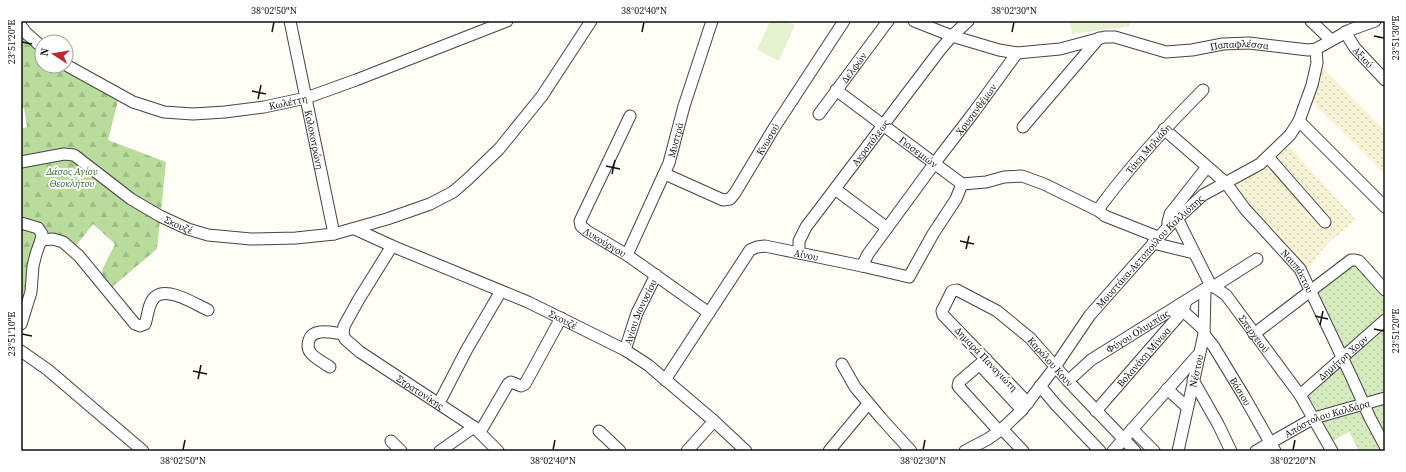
<svg xmlns="http://www.w3.org/2000/svg" width="1406" height="472" font-family="'Source Serif 4',serif">
	<style>
		.farmland { fill: url(#farmland-dots) }
		.grass { fill: url(#grass-dots) }
		.forest { fill: url(#forest-firs) }
		.pitch { fill: #e6f2cf }
		.lines { fill: none; stroke-linecap: round; stroke-linejoin: round }
		.minor-casing { stroke: #444; stroke-width: 13 }
		.minor { stroke: #fff; stroke-width: 11 }
		.ticks { fill: none; stroke: #111; stroke-width: 1.5 }
		.labels { text-anchor: middle; dominant-baseline: central; stroke-width: 4; stroke-linejoin: round; paint-order: stroke }
		.street-label { font-size: 10px; fill: #111; stroke: #fff }
		.park-label { font-size: 10px; font-style: italic; fill: #2f6b1f; stroke: #fff }
		.neatline { fill: none; stroke: #111; stroke-width: 1.5 }
		.ticks-label { font-size: 10px; text-anchor: middle; fill: #111 }
	</style>
	<defs>
		<pattern id="farmland-dots" width="8" height="8" patternUnits="userSpaceOnUse"><rect width="8" height="8" fill="#f6f3d4"/><path d="M2 2h.1M6 6h.1" fill="none" stroke="#d2cfb5" stroke-width="1.8" stroke-linecap="round"/></pattern>
		<pattern id="grass-dots" width="8" height="8" patternUnits="userSpaceOnUse"><rect width="8" height="8" fill="#d5ebbd"/><path d="M2 2h.1M6 6h.1" fill="none" stroke="#b6c8a1" stroke-width="1.8" stroke-linecap="round"/></pattern>
		<pattern id="forest-firs" width="22" height="20" patternUnits="userSpaceOnUse"><rect width="22" height="20" fill="#b9dc9c"/><path d="M5 1l3.5 6h-7zM16 11l3.5 6h-7z" fill="#9ebc85"/></pattern>
	</defs>
	<rect width="100%" height="100%" fill="#fffdf5"/>
	<g class="farmland">
		<polygon points="1319,64 1385,131 1385,174 1310,100"/>
		<polygon points="1287,144 1356,220 1329,242 1306,270 1251,210 1233,185 1265,167"/>
	</g>
	<polygon class="grass" points="1354,263 1385,298 1385,451 1359,451 1349,432 1333,441 1314,405 1305,395 1346,359 1323,310 1318,290"/>
	<polygon class="forest" points="21,35 42,54 42,66 55,66 118,101 108,140 166,162 157,249 112,287 101,275 104,266 115,244 93,224 76,246 62,237 36,234 21,313 21,129 27,127 24,108 21,108"/>
	<g class="pitch">
		<polygon points="770,21 786,21 795,25 779,61 757,50"/>
		<polygon points="1070,21 1129,21 1130,26 1072,34"/>
	</g>
	<g class="lines">
		<g class="minor-casing">
			<g id="minor">
				<path id="s1" d="M290,21l44,213"/>
				<path id="s2" d="M914,21l38,15 47,14 18,3 43,-4 45,-12h10l51,15 26,-2 31,-6 26,-1 59,7 8,-1 34,-19 25,-9"/>
				<polyline points="1311,21 1331,40"/>
				<polyline points="21,26 26,33 42,47"/>
				<path id="s3" d="M1345,32l10,16 30,32"/>
				<path id="s4" d="M66,65l67,37 31,10 29,2 32,-2 39,-5 42,-9 50,-18 151,-59"/>
				<path id="s5" d="M836,90l126,94"/>
				<path id="s6" d="M819,114l69,-93"/>
				<path id="s7" d="M630,116l-50,105 1,5 6,5 40,24 82,58"/>
				<polyline points="1299,121 1385,207"/>
				<polyline points="1023,127 1099,38"/>
				<path id="s8" d="M1164,129l62,54 19,26 55,60 52,109 18,40 15,28"/>
				<polyline points="1268,157 1325,222"/>
				<path id="s9" d="M21,162l43,-8 10,1 57,44 29,17 28,13 20,6 43,4 45,-1 38,-4 53,-15 43,-15 23,-12 15,-13 31,-30 43,-53 49,-75"/>
				<path id="s10" d="M665,174l58,26 7,-1 5,-6 39,-65 70,-107"/>
				<polyline points="962,184 986,182 1004,177 1022,176 1044,184 1099,211 1105,216 1158,237"/>
				<polyline points="835,189 887,228"/>
				<path id="s11" d="M1099,211l1,-4c31,-42 66,-80 103,-117"/>
				<path id="s12" d="M1177,218l33,66 16,11 74,100 32,56"/>
				<polyline points="21,223 38,228 42,234 41,240 36,254 33,266 31,292 21,324"/>
				<polyline points="1168,227 1168,222 1170,214 1207,167"/>
				<path id="s13" d="M355,229l37,17 136,56 97,48 23,15 66,56 32,30"/>
				<path d="M41,240l12,-1 10,3 16,14 56,68 5,2 5,-2c3,-8 3,-21 10,-27 12,-11 40,7 53,13"/>
				<polyline points="1153,243 1194,253"/>
				<path id="s14" d="M392,246l-33,53 -15,27 -1,8 2,5 15,13 114,75 24,24"/>
				<path id="s15" d="M799,253v-12l7,-14 134,-177 12,-14 16,-15"/>
				<path id="s16" d="M627,255l42,-92 15,-57 28,-85"/>
				<path id="s17" d="M862,266l6,-12 66,-90 40,-52 43,-59"/>
				<polyline points="1213,287 1257,259"/>
				<polyline points="1183,311 1204,330"/>
				<path id="s18" d="M1204,334l10,13 31,51 30,53"/>
				<polyline points="1254,334 1351,260 1355,260 1359,261 1385,290"/>
				<path id="s19" d="M625,350l12,-37 19,-38"/>
				<polyline points="21,351 48,370 143,451"/>
				<polyline points="986,359 959,382 958,386 999,431"/>
				<polyline points="842,364 855,387 881,418 911,451"/>
				<polyline points="980,365 1022,410"/>
				<path d="M330,367c-6,-4 -16,-9 -20,-15 -3,-4 -2,-8 -1,-12 4,-13 24,-7 34,-6"/>
				<path id="s20" d="M665,380l85,-130 7,-3 8,-1 97,20 47,11 24,-43 23,-35 6,-15"/>
				<polyline points="1193,380 1218,424 1231,451"/>
				<path id="s21" d="M1068,381l23,-21 120,-75"/>
				<polyline points="1040,386 1057,406 1100,451"/>
				<polyline points="1167,389 1187,407"/>
				<path id="s22" d="M1300,395l85,-75"/>
				<polyline points="439,403 467,349 501,291"/>
				<path id="s23" d="M1028,403l-85,-88 -1,-4 10,-20 5,-1 40,21 33,27 38,43 67,70"/>
				<path id="s24" d="M1096,411l87,-100 3,-10"/>
				<polyline points="1002,429 1023,451"/>
				<polyline points="1132,429 1154,451"/>
				<polyline points="599,431 620,451"/>
				<polyline points="480,432 508,384 511,382 521,386 525,384 561,318"/>
				<polyline points="391,441 401,451"/>
				<polyline points="440,451 474,427"/>
				<polyline points="687,451 714,421"/>
				<polyline points="829,451 868,404"/>
				<path id="s25" d="M965,451l23,-12 14,-10 20,-19 30,-39 38,-56 78,-88 35,-32 57,-31 30,-29 9,-14 13,-36 5,-22 -1,-14"/>
				<polyline points="1113,451 1197,356"/>
				<path id="s26" d="M1178,451l26,-117 1,-44"/>
				<path id="s27" d="M1256,451l58,-33 71,-20"/>
			</g>
		</g>
		<use href="#minor" class="minor"/>
	</g>
	<path class="ticks" d="M272,32l2,-10M642,32l2,-10M1012,32l2,-10M1374,36l10,2M22,42l10,2M252,91l14,3M258,99l3,-14M606,166l14,3M612,174l3,-14M960,241l14,3M966,249l3,-13M1315,316l13,3M1320,325l3,-14M1374,329l10,2M22,334l10,2M193,371l14,3M198,379l3,-14M183,450l2,-10M553,450l2,-10M923,450l2,-10M1293,450l2,-10"/>
	<g class="labels">
		<g class="street-label">
			<text stroke="none"><textPath href="#s2" startOffset="335">Παπαφλέσσα</textPath></text>
			<text stroke="none"><textPath href="#s3" startOffset="31">Αξιού</textPath></text>
			<text stroke="none"><textPath href="#s6" startOffset="58">Δελφών</textPath></text>
			<text stroke="none"><textPath href="#s4" startOffset="234">Κωλέττη</textPath></text>
			<text stroke="none"><textPath href="#s17" startOffset="194">Χρυσανθέμων</textPath></text>
			<text stroke="none"><textPath href="#s1" startOffset="121">Κολοκοτρώνη</textPath></text>
			<text stroke="none"><textPath href="#s10" startOffset="141">Κνωσού</textPath></text>
			<text stroke="none"><textPath href="#s16" startOffset="125">Μυστρά</textPath></text>
			<text stroke="none"><textPath href="#s15" startOffset="134">Ακροπόλεως</textPath></text>
			<text stroke="none"><textPath href="#s11" startOffset="80">Τάκη Μηλιάδη</textPath></text>
			<text stroke="none"><textPath href="#s5" startOffset="103">Γιασεμιών</textPath></text>
			<text stroke="none"><textPath href="#s9" startOffset="180">Σκουζέ</textPath></text>
			<text stroke="none"><textPath href="#s7" startOffset="150">Λυκούργου</textPath></text>
			<text stroke="none"><textPath href="#s25" startOffset="275">Μουστάκα-Αετοπούλου Καλλιόπης</textPath></text>
			<text stroke="none"><textPath href="#s20" startOffset="213">Αίνου</textPath></text>
			<text stroke="none"><textPath href="#s8" startOffset="196">Ναυπάκτου</textPath></text>
			<text stroke="none"><textPath href="#s19" startOffset="41">Αγίου Διονυσίου</textPath></text>
			<text stroke="none"><textPath href="#s13" startOffset="227">Σκουζέ</textPath></text>
			<text stroke="none"><textPath href="#s21" startOffset="86">Φύγου Ολυμπίας</textPath></text>
			<text stroke="none"><textPath href="#s12" startOffset="141">Σπερχειού</textPath></text>
			<text stroke="none"><textPath href="#s24" startOffset="72">Βολανάκη Μίνωα</textPath></text>
			<text stroke="none"><textPath href="#s22" startOffset="57">Δημήτρη Χορν</textPath></text>
			<text transform="translate(986 359) rotate(46)">Δημαρά Παναγιώτη</text>
			<text stroke="none"><textPath href="#s23" startOffset="273">Καρόλου Κουν</textPath></text>
			<text stroke="none"><textPath href="#s26" startOffset="82">Νέστου</textPath></text>
			<text stroke="none"><textPath href="#s18" startOffset="68">Βάσιου</textPath></text>
			<text stroke="none"><textPath href="#s14" startOffset="199">Στρατονίκης</textPath></text>
			<text stroke="none"><textPath href="#s27" startOffset="79">Απόστολου Καλδάρα</textPath></text>
		</g>
		<g class="park-label">
			<text x="72" y="171">Δάσος Αγίου<tspan x="72" dy="12">Θεοκλήτου</tspan></text>
		</g>
	</g>
	<rect width="1406" height="472" fill="none" stroke="#ffffff" stroke-width="44"/>
	<g transform="translate(54 54) rotate(282)"><circle r="19" fill="#ffffff" stroke="#a0a0a0"/>
	<path d="M0-3L7 15L0 10L-7 15Z" fill="#c4262e"/>
	<text y="-6" font-size="11" font-weight="bold" text-anchor="middle" fill="#111111">N</text>
	</g>
	<rect x="22" y="22" width="1362" height="428" class="neatline"/>
	<g class="ticks-label">
		<text x="274" y="14">38°02'50"N</text>
		<text x="644" y="14">38°02'40"N</text>
		<text x="1014" y="14">38°02'30"N</text>
		<text transform="translate(1395 38) rotate(-90)" y="4">23°51'30"E</text>
		<text transform="translate(11 42) rotate(-90)" y="4">23°51'20"E</text>
		<text transform="translate(1395 331) rotate(-90)" y="4">23°51'20"E</text>
		<text transform="translate(11 334) rotate(-90)" y="4">23°51'10"E</text>
		<text x="183" y="464">38°02'50"N</text>
		<text x="553" y="464">38°02'40"N</text>
		<text x="923" y="464">38°02'30"N</text>
		<text x="1293" y="464">38°02'20"N</text>
	</g>
</svg>
